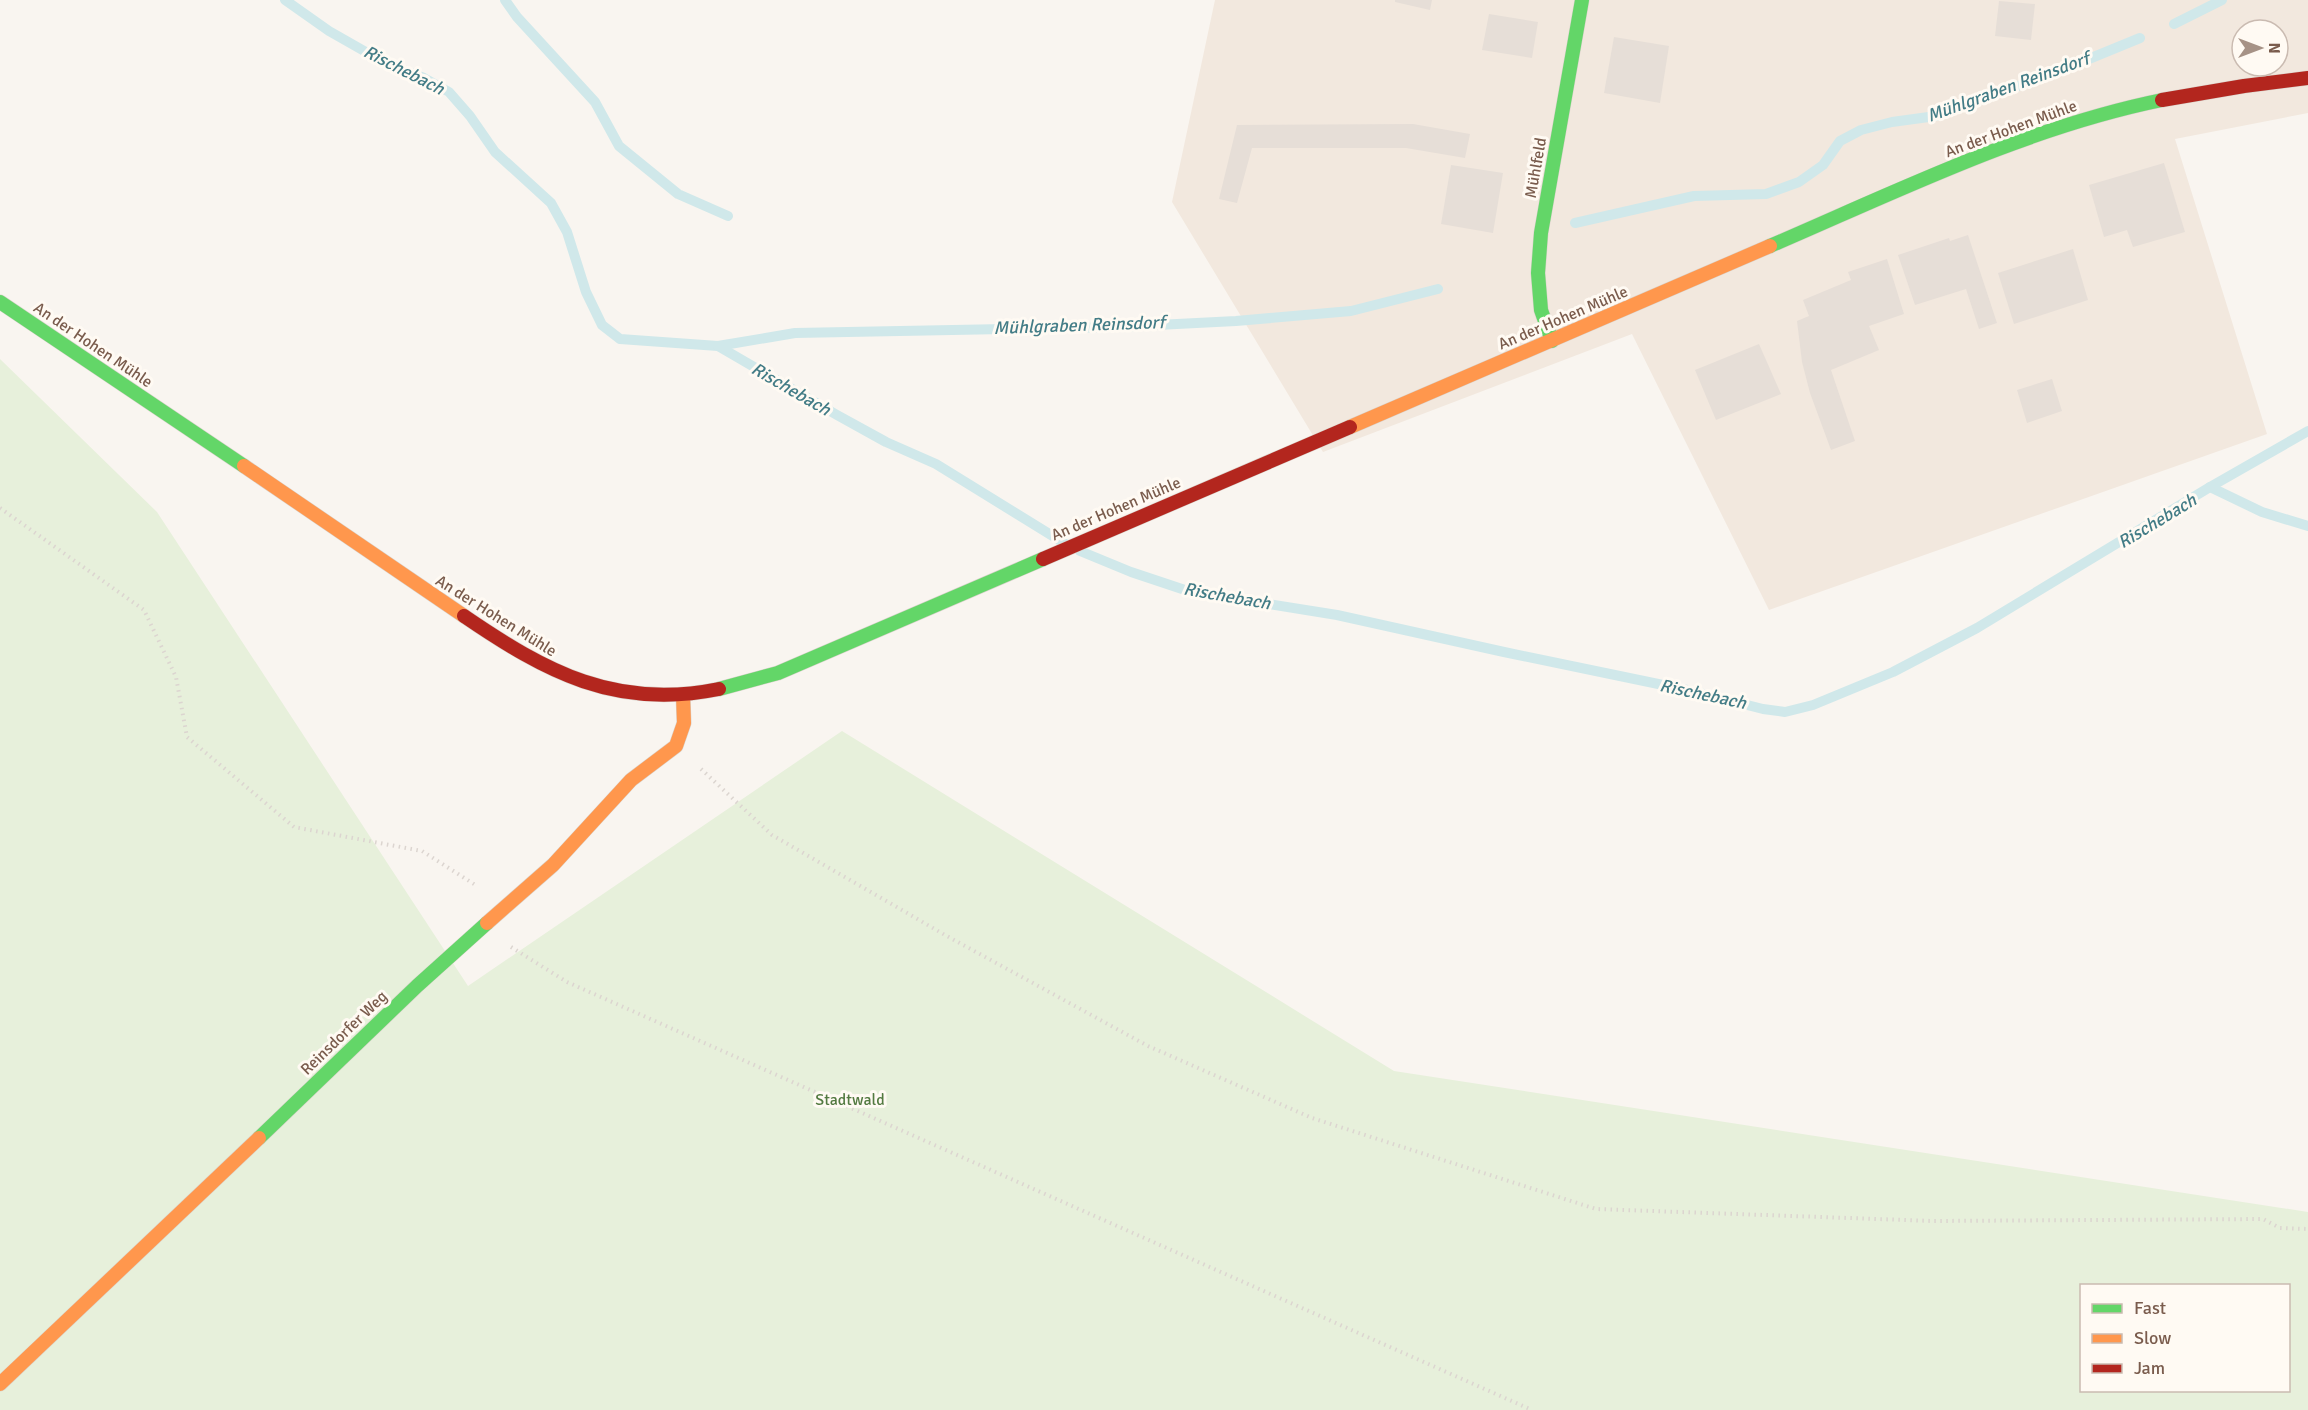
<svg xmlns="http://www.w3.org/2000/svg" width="2308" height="1410" font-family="Signika,sans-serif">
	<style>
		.residential { fill: #f2e8de; fill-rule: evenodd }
		.green { fill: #e7f0db; fill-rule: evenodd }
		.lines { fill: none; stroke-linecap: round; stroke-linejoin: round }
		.stream { stroke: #d0e8ea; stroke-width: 10 }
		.building { fill: #e6ded7 }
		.fast-casing { stroke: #d9d2cb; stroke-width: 15 }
		.slow-casing { stroke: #d9d2cb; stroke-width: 15 }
		.jam-casing { stroke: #d9d2cb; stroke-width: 15 }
		.path { stroke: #dcd5d0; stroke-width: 4; stroke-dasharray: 1.5 4.5; stroke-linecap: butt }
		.fast { stroke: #63d668; stroke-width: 14 }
		.slow { stroke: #ff974d; stroke-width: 14 }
		.jam { stroke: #b3261e; stroke-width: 14 }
		.labels { text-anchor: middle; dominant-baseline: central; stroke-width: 6; stroke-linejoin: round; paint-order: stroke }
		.street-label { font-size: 16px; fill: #7a5c4d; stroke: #fffaf3 }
		.park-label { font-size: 16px; fill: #537a41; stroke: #fffaf3 }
		.water-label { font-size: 18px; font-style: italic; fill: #437c86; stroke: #fffaf3 }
	</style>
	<rect width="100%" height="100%" fill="#f9f5f0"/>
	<path class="residential" d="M1215,0h1093v113l-133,26 92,295 -498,176 -137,-276 -309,118 -151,-250zM2242,30h36v36h-36z"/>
	<path class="green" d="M0,359l157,153 311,474 374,-255 552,340 914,141v198h-2308zM2082,1286h206v104h-206z"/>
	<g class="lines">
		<g class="stream">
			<polyline points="285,0 329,31 387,64 424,78 449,92 470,116 495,152 551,203 567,232 586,292 602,325 620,339 718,346 837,415 886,442 936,464 1064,543"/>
			<polyline points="505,0 517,17 595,102 619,146 678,194 728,216"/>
			<polyline points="2174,24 2222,0"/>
			<polyline points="1575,223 1694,196 1766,194 1799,182 1823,165 1840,141 1861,130 1892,122 1936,116 2062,70 2140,38"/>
			<polyline points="718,346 795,333 1118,327 1236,321 1351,311 1438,289"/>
			<polyline points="2210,487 2262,512 2308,526"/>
			<polyline points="1080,551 1131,572 1188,591 1337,615 1504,652 1692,691 1763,709 1785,712 1813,705 1893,672 1977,628 2210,487 2308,431"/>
		</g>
	</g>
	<g class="building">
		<polygon points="1395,0 1432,0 1430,10 1395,2"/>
		<polygon points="1999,1 2035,4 2031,40 1995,36"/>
		<polygon points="1489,14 1538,22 1532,58 1482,50"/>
		<polygon points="1614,37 1669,46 1660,103 1604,93"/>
		<polygon points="1413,124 1470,134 1465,158 1406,148 1252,148 1237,203 1219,199 1237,125"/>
		<polygon points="2164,163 2185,232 2133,247 2127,230 2104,237 2089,185"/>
		<polygon points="1451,165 1503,173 1493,233 1441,224"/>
		<polygon points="1968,235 1997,323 1979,329 1966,289 1915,305 1898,255 1949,238 1950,241"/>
		<polygon points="2073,249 2088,300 2014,324 1998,273"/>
		<polygon points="1887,259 1904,314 1869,326 1879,350 1831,370 1855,441 1831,450 1810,393 1802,362 1797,321 1809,316 1803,300 1851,280 1848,272"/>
		<polygon points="1759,344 1781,394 1716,420 1695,370"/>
		<polygon points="2052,379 2062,411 2027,423 2017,390"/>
	</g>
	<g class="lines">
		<g class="fast-casing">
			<g id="fast">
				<path d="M1770,246c128,-55 255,-118 392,-146"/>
				<polyline points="0,302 244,466"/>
				<polyline points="1552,341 1541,310 1538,273 1541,233 1582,0"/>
				<polyline points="719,689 778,673 1043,559"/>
				<polyline points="259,1138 417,986 487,923"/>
			</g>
		</g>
		<g class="slow-casing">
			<g id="slow">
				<polyline points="1350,427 1770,246"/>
				<polyline points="244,466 464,616"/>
				<polyline points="487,923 553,865 631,780 676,746 684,723 683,695"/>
				<polyline points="0,1384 259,1138"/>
			</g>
		</g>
		<g class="jam-casing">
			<g id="jam">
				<polyline points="2162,100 2244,86 2308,78"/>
				<polyline points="1043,559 1350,427"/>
				<path d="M464,616c82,56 152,94 255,73"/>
			</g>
		</g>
		<g class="path">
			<polyline points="0,508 144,610 176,677 187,737 294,827 422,851 477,886"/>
			<polyline points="701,769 772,835 945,935 1148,1046 1312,1118 1596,1209 1933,1221 2263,1219 2280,1228 2308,1229"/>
			<polyline points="511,947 567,982 1532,1410"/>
		</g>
		<use href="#fast" class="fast"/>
		<use href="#slow" class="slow"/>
		<use href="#jam" class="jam"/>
	</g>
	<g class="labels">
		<g class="street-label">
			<text transform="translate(2011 129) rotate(-20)">An der Hohen Mühle</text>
			<text transform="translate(1536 168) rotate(-80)">Mühlfeld</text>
			<text transform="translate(1563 318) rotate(-23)">An der Hohen Mühle</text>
			<text transform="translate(93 345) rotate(34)">An der Hohen Mühle</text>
			<text transform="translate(1116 509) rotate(-23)">An der Hohen Mühle</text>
			<text transform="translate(496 616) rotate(32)">An der Hohen Mühle</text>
			<text transform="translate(344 1033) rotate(-44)">Reinsdorfer Weg</text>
		</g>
		<g class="park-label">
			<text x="850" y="1100">Stadtwald</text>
		</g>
		<g class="water-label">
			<text transform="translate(404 70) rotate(27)">Rischebach</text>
			<text transform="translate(2008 87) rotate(-20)">Mühlgraben Reinsdorf</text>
			<text transform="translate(1079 325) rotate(-2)">Mühlgraben Reinsdorf</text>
			<text transform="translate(791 389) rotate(30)">Rischebach</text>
			<text transform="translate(2157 521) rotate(-31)">Rischebach</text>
			<text transform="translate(1227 596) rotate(10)">Rischebach</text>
			<text transform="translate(1703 694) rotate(12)">Rischebach</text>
		</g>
	</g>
	<rect x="2080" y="1284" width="210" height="108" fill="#fffaf3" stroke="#cabbb1" stroke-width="1.5"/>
	<rect x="2092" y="1304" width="30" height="9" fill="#63d668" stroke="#cabbb1" stroke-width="1.5"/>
	<text x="2134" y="1314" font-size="18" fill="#7a5c4d">Fast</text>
	<rect x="2092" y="1334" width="30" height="9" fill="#ff974d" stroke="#cabbb1" stroke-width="1.5"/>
	<text x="2134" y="1344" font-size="18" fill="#7a5c4d">Slow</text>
	<rect x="2092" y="1364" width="30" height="9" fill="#b3261e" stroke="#cabbb1" stroke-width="1.5"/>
	<text x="2134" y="1374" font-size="18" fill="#7a5c4d">Jam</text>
	<g transform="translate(2260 48) rotate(90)"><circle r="28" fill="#fffaf3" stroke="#cabbb1" stroke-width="1.5"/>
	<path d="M0-4.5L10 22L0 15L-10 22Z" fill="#a69286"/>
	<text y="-9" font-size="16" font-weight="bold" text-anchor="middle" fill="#7a5c4d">N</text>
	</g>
</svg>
